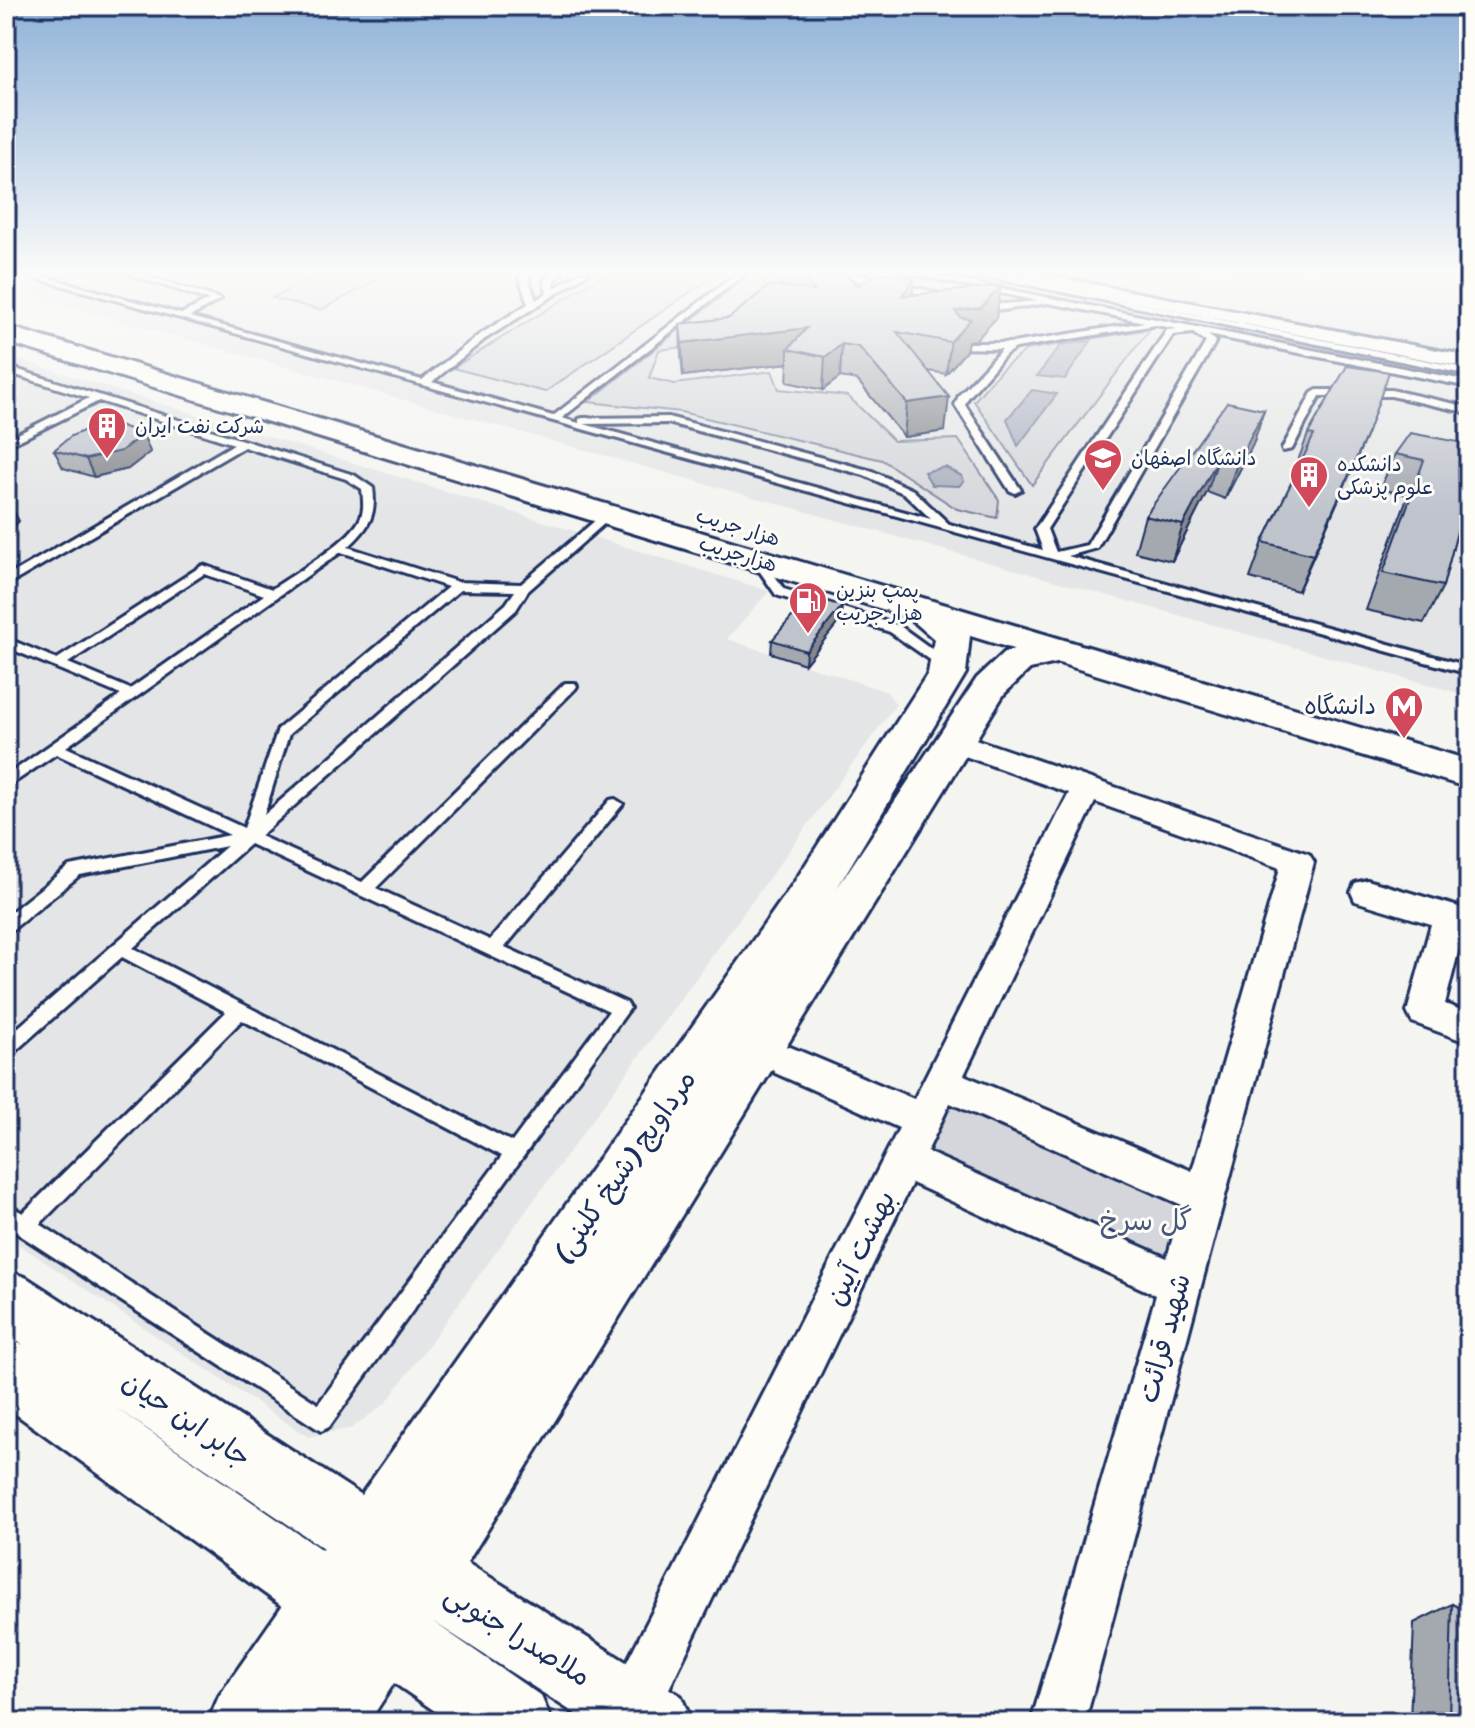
<svg xmlns="http://www.w3.org/2000/svg" width="1475" height="1728" font-family="Sriracha,'Playpen Sans Arabic',sans-serif">
	<style>
		.built { fill: #e4e5e6 }
		.green { fill: #d4d6db; stroke: #78829c; stroke-width: 2 }
		.water { fill: #aab0bf; stroke: #717c98; stroke-width: 2 }
		.lines { fill: none; stroke-linecap: round; stroke-linejoin: round }
		.lane-casing { stroke: #1b2f5e; stroke-width: 6 }
		.street-casing { stroke: #1b2f5e; stroke-width: 6 }
		.secondary-casing { stroke: #1b2f5e; stroke-width: 6 }
		.primary-casing { stroke: #1b2f5e; stroke-width: 6 }
		.lane { fill: #fdfcf7; fill-rule: evenodd }
		.street { fill: #fdfcf7; fill-rule: evenodd }
		.secondary { fill: #fdfcf7; fill-rule: evenodd }
		.primary { fill: #fdfcf7; fill-rule: evenodd }
		.wall { fill: #a4a8af; stroke: #1b2f5e; stroke-width: 2 }
		.shaded-wall { fill: #86888f; stroke: #1b2f5e; stroke-width: 2 }
		.building { fill: #bfc3cc; stroke: #1b2f5e; stroke-width: 2 }
		.labels { text-anchor: middle; dominant-baseline: central; stroke-width: 6; stroke-linejoin: round; paint-order: stroke }
		.far-poi-label { font-size: 20px; fill: #1b2f5e; stroke: #fdfcf7; text-anchor: start }
		.far-street-label { font-size: 20px; fill: #1b2f5e; stroke: #fdfcf7 }
		.poi-label { font-size: 24px; fill: #1b2f5e; stroke: #fdfcf7; text-anchor: end }
		.near-street-label { font-size: 28px; fill: #1b2f5e; stroke: #fdfcf7 }
		.near-park-label { font-size: 28px; fill: #49597d; stroke: #fdfcf7 }
	</style>
	<rect width="100%" height="100%" fill="#f4f4f1"/>
	<filter id="ink" filterUnits="userSpaceOnUse"><feTurbulence type="fractalNoise" baseFrequency=".0125" numOctaves="2"/><feDisplacementMap in="SourceGraphic" scale="16" xChannelSelector="R" yChannelSelector="G"/><feConvolveMatrix kernelMatrix="1 2 1 2 8 2 1 2 1" color-interpolation-filters="sRGB"/></filter>
	<g filter="url(#ink)">
		<g class="built">
			<polygon points="6,273 1469,273 1469,696 6,289"/>
			<polygon points="6,356 769,591 727,639 887,692 896,704 386,1403 352,1428 308,1437 6,1236"/>
		</g>
		<g class="green">
			<polygon points="317,273 376,273 376,281 321,310 272,298 317,276"/>
			<polygon points="606,273 718,273 545,392 453,368"/>
			<polygon points="751,273 774,273 761,280 779,303 733,341 659,350 649,378 675,384 772,371 779,389 848,396 894,441 958,439 999,500 997,518 957,509 882,460 681,412 588,402"/>
			<polygon points="1150,329 1032,485 974,401 1000,371 1026,350"/>
			<polygon points="941,1082 1203,1195 1178,1284 904,1160"/>
		</g>
		<g class="water">
			<polygon points="1091,341 1065,379 1037,376 1061,345"/>
			<polygon points="1032,390 1057,394 1018,446 1007,419"/>
			<polygon points="945,467 962,476 964,481 959,486 932,485 924,472"/>
		</g>
		<g class="lines">
			<g class="lane-casing">
				<g id="lane">
					<path d="M17,273h14l150,41 28,-14 -85,-27h13l84,26 -31,18 232,63 57,-45 49,-31 -9,-27 4,-4h10l-5,5 8,22 11,-7 -3,-13 8,-7h10l-9,8 2,7 24,-15h10l-104,66 -53,43 121,34 184,-143h9l-184,145 17,5v-4l4,-1 85,-1 204,54 41,19 36,34 94,26 -8,-21 132,-199 10,-1 -21,-4 -140,23 -10,6 -38,44 -3,7 56,85 -6,3 -6,-3 -54,-85 4,-10 43,-46 -44,-1 -5,-3 2,-2h57l133,-21 -97,-19 -44,7 -28,-4 -3,-1v-4l31,3 34,-3 -131,-28h17l545,108v6l-261,-52 8,6 -119,207 -29,8 401,110v8zM1193,333l13,9 -119,203 -31,7 -9,-23 126,-194zM668,423l196,52 41,19 26,25 -347,-95z"/>
					<polygon points="842,273 854,273 954,297 950,300 861,282"/>
					<polygon points="969,273 986,273 1469,369 1469,375"/>
					<path d="M6,366l348,109 19,13c4,28 -5,41 -25,59l110,35 63,2 83,-71 10,2 -86,76 -12,19 -256,226 102,46 203,-199h10l2,3 -2,3 -199,199 114,52 120,-140 5,-1 8,5 -118,143 122,56 3,5 -301,419 -8,4 -315,-205v-22l17,9 203,-201 -104,-55 -110,97 -6,3v-19l221,-192 -147,29 -68,55 -6,1v-15l63,-50 161,-31 -174,-81 -50,34v-12l115,-81 -115,-48v-9l51,21 146,-94 69,24c22,-15 75,-46 87,-68 6,-10 4,-21 3,-32l-16,-10 -102,-32 -238,139v-9l228,-133 -135,-43 -93,46v-7l83,-42 -83,-26zM341,552l107,35 -170,142 -34,99 -178,-81zM204,574l60,21 -134,94 -62,-26zM460,590l55,1 -9,13 -242,211 25,-81zM250,844l359,167 -97,131 -379,-194zM242,1020l260,136 -184,248 -278,-180z"/>
					<polygon points="1317,390 1391,390 1469,407 1469,413 1391,396 1320,396 1292,449 1283,451 1282,449 1312,393"/>
					<polygon points="758,556 762,557 784,589 900,626 954,665 952,668 942,668 890,632 776,595 752,560"/>
				</g>
			</g>
			<g class="street-casing">
				<g id="street">
					<polygon points="1001,273 1036,273 1469,356 1469,368 1009,278"/>
					<path d="M955,732l354,122 5,8 -229,860h-54l125,-427 -244,-112 -259,539h-42l-6,-14 8,-19 286,-561 -124,-55 -6,-11 6,-11 13,-5 126,53 155,-306 -124,-44 -4,-7 4,-7zM1095,802l185,66 -88,303 -228,-96zM950,1103l232,102 -15,53 -240,-106z"/>
					<polygon points="1367,880 1462,908 1467,917 1445,1004 1469,1013 1469,1043 1412,1022 1407,1012 1431,924 1355,901 1351,892 1355,883"/>
				</g>
			</g>
			<g class="secondary-casing">
				<path id="secondary" d="M915,596l12,4 43,36 -4,37 -129,215 140,-210 28,-26 56,-12 13,3 5,8 -5,8 -44,10 -26,25 -537,869 214,133 11,26h-104l-156,-101 109,75 11,26h-101l-57,-39 -25,39h-79l3,-6 -5,6h-80l11,-26 63,-90 -276,-199v-69l17,7 -17,-11v-64l21,8 334,217 434,-614 133,-208 6,-34 -37,-32 6,-7zM113,1406l210,142 -1,2z"/>
			</g>
			<g class="primary-casing">
				<polygon id="primary" points="6,326 1469,760 1469,788 6,342"/>
			</g>
			<use href="#lane" class="lane"/>
			<use href="#street" class="street"/>
			<use href="#secondary" class="secondary"/>
			<use href="#primary" class="primary"/>
		</g>
		<g class="wall">
			<polygon points="775,273 845,273 857,286 912,295 1001,286 996,318 976,340 968,341 966,351 946,374 929,371 945,431 904,437 857,380 840,377 823,390 787,382 788,363 683,376 681,356 680,324 729,318 784,287 775,275"/>
			<polygon points="1347,366 1353,467 1298,591 1250,578 1263,542 1298,469 1295,469 1308,434"/>
			<polygon points="1264,410 1253,444 1225,499 1207,492 1172,561 1135,552 1145,516"/>
			<polygon points="143,434 150,452 128,469 94,477 63,468 54,450"/>
			<polygon points="1469,444 1469,510 1463,509 1443,586 1424,623 1366,610 1408,495 1380,489 1395,454"/>
			<polygon points="841,619 805,664 771,653 772,640"/>
			<polygon points="1452,1604 1469,1722 1410,1722 1414,1623"/>
		</g>
		<g class="shaded-wall">
			<polygon points="914,278 911,309 902,296"/>
			<polygon points="1001,286 996,318 976,340 968,341 966,351 946,374 955,311"/>
			<polygon points="807,328 788,349 788,363 683,376 682,343"/>
			<polygon points="842,344 840,377 823,390 825,357"/>
			<polygon points="9,385 17,402 6,409 6,386"/>
			<polygon points="949,397 945,431 904,437 907,403"/>
			<polygon points="1264,410 1253,444 1225,499 1237,464"/>
			<polygon points="1368,432 1353,467 1298,591 1313,555"/>
			<polygon points="143,434 150,452 128,469 94,477 86,459"/>
			<polygon points="1219,457 1207,492 1172,561 1183,525"/>
			<polygon points="9,502 19,521 6,536 6,506"/>
			<polygon points="842,606 841,619 805,664 806,651"/>
		</g>
		<g class="building">
			<polygon points="799,273 845,273 857,286 878,273 885,273 914,278 902,296 1001,286 981,308 955,311 961,318 971,319 950,342 897,332 949,397 907,403 859,347 842,344 825,357 788,349 807,328 682,343 680,324 729,318 770,285 815,291"/>
			<polygon points="1347,366 1389,372 1368,432 1313,555 1263,542 1314,435 1308,434"/>
			<polygon points="1227,402 1264,410 1237,464 1219,457 1183,525 1145,516"/>
			<polygon points="119,425 143,434 121,451 86,459 54,450 71,436 95,426"/>
			<polygon points="1410,433 1469,444 1469,486 1443,586 1383,573 1424,460 1395,454"/>
			<polygon points="810,596 842,606 806,651 772,640"/>
			<polygon points="1452,1604 1469,1612 1469,1722 1449,1722"/>
		</g>
	</g>
	<linearGradient id="sky" x2="0" y2="1"><stop stop-color="#8fb2d8"/><stop offset="0.53" stop-color="#fafaf9"/><stop offset="1" stop-color="#fafaf9" stop-opacity="0"/></linearGradient>
	<rect width="1475" height="515" fill="url(#sky)"/>
	<defs>
		<g id="building-pin" transform="scale(2)"><path d="M0 17L-7.5 6A9.5 9.5 0 1 1 7.5 6Z" fill="#d1495b" stroke="#fdfcf7"/><path d="M-4-6H4V6H1V3H-1V6H-4ZM-2.5-4.3h1.7v1.8h-1.7ZM.8-4.3h1.7v1.8H.8ZM-2.5-1h1.7V.8h-1.7ZM.8-1h1.7V.8H.8Z" fill="#fff"/></g>
		<g id="university-pin" transform="scale(2)"><path d="M0 17L-7.5 6A9.5 9.5 0 1 1 7.5 6Z" fill="#d1495b" stroke="#fdfcf7"/><path d="M0-5L7-2L0 1L-7-2ZM-4 1L0 2.5L4 1V4Q0 6-4 4Z" fill="#fff"/></g>
		<g id="fuel-pin" transform="scale(2)"><path d="M0 17L-7.5 6A9.5 9.5 0 1 1 7.5 6Z" fill="#d1495b" stroke="#fdfcf7"/><path d="M-5.5-6h7V0h2V4h1.3V-2.5L3-4.5l.8-.8L6-3V5H2.5V1h-1V6h-7ZM-4.2-4.7v3.2H.2V-4.7Z" fill="#fff"/></g>
		<g id="metro-pin" transform="scale(2)"><path d="M0 17L-7.5 6A9.5 9.5 0 1 1 7.5 6Z" fill="#d1495b" stroke="#fdfcf7"/><path d="M-5.5 5V-5H-3L0 0L3-5H5.5V5H3V-.5L0 4L-3-.5V5Z" fill="#fff"/></g>
	</defs>
	<g fill-rule="evenodd">
		<use href="#building-pin" x="107" y="426"/>
		<use href="#university-pin" x="1103" y="458"/>
		<use href="#building-pin" x="1309" y="475"/>
		<use href="#fuel-pin" x="808" y="601"/>
		<use href="#metro-pin" x="1404" y="706"/>
	</g>
	<g class="labels">
		<g class="far-poi-label">
			<text x="135" y="426">شرکت نفت ایران</text>
			<text x="1131" y="458">دانشگاه اصفهان</text>
			<text x="1337" y="464">دانشکده<tspan x="1337" dy="23">علوم پزشکی</tspan></text>
			<text x="836" y="590">پمپ بنزین<tspan x="836" dy="23">هزار جریب</tspan></text>
		</g>
		<g class="far-street-label">
			<text transform="translate(738 527) rotate(17)">هزار جریب</text>
			<text transform="translate(738 554) rotate(17)">هزارجریب</text>
		</g>
		<g class="poi-label">
			<text x="1376" y="706">دانشگاه</text>
		</g>
		<g class="near-street-label">
			<text transform="translate(624 1166) rotate(-55)">مرداویج (شیخ کلینی)</text>
			<text transform="translate(860 1248) rotate(-64)">بهشت آیین</text>
			<text transform="translate(1164 1338) rotate(-75)">شهید قرائت</text>
			<text transform="translate(187 1419) rotate(34)">جابر ابن حیان</text>
			<text transform="translate(518 1635) rotate(32)">ملاصدرا جنوبی</text>
		</g>
		<g class="near-park-label">
			<text x="1146" y="1220">گل سرخ</text>
		</g>
	</g>
	<rect width="1475" height="1728" fill="none" stroke="#fdfcf7" stroke-width="32"/>
	<rect x="16" y="16" width="1443" height="1696" fill="none" stroke="#1b2f5e" stroke-width="3" filter="url(#ink)"/>
</svg>
